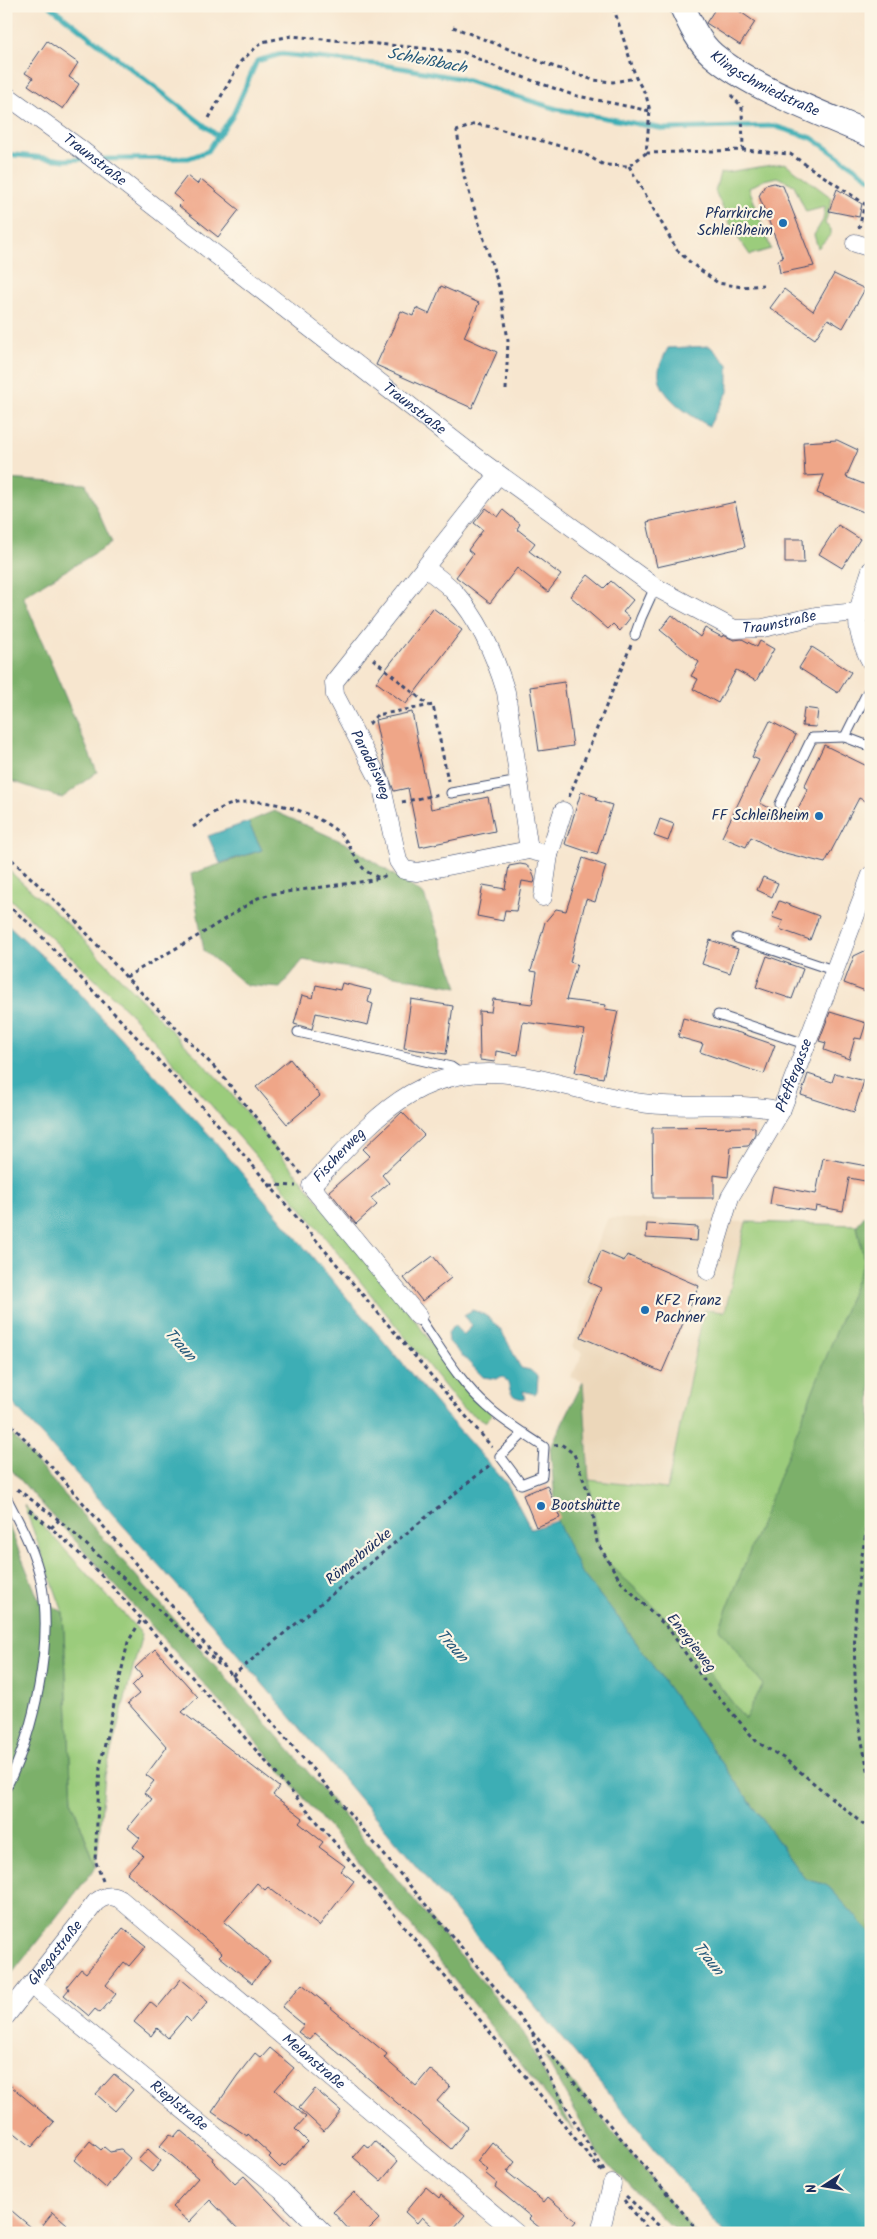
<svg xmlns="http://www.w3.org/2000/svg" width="877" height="2239" font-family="Kalam,sans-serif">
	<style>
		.built { fill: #ecd7ba }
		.green { fill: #9bcc7b; stroke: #5b7e6c }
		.forest { fill: #7cb06b; stroke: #4c7064 }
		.water { fill: #3caeb5; stroke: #2c6e8a }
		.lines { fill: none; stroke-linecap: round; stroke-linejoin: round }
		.stream { stroke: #3caeb5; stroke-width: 5 }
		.building { fill: #efa688 }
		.service-casing { stroke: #3c4a6f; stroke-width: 11 }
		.minor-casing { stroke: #3c4a6f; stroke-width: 19 }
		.secondary-casing { stroke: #3c4a6f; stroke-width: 27 }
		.path { stroke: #3c4a6f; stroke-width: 3; stroke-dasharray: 4 4; stroke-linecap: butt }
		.service { stroke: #fff; stroke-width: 9 }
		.minor { stroke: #fff; stroke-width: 18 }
		.secondary { stroke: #fff; stroke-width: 25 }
		.poi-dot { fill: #1f6fb2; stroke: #fcf5e5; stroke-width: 2 }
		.labels { text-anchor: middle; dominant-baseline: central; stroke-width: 4.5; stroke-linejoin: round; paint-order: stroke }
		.street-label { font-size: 15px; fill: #1b2f5e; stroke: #fcf5e5 }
		.poi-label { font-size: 15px; fill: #1b2f5e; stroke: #fcf5e5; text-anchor: end }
		.water-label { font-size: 16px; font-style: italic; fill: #275b7c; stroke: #fcf5e5 }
	</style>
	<rect width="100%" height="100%" fill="#fcf5e5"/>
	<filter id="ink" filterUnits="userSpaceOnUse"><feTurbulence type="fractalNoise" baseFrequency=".02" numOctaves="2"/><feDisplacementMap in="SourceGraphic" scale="10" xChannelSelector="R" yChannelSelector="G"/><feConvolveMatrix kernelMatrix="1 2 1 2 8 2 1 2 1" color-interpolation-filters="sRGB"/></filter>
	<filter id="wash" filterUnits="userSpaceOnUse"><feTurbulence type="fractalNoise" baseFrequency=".0096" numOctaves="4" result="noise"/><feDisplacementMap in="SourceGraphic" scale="20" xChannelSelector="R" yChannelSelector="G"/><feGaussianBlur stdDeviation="1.12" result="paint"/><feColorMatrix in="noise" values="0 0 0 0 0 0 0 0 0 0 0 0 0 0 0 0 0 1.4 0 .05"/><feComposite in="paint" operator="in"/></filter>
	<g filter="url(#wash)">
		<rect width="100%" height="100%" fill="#f7e6cf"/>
		<polygon class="built" points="608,1218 746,1222 725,1312 704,1311 666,1489 589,1480 583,1382 571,1377 583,1353 572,1347 595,1290 580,1282"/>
		<g class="green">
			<polygon points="785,163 832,198 825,224 831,229 831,234 818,248 814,235 823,220 825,207 806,212 794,185 777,177 764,180 749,188 771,249 750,255 734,232 715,191 720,173"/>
			<polygon points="6,868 70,926 223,1084 408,1310 459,1382 492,1414 485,1422 462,1408 299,1205 130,1013 6,895"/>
			<polygon points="746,1222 857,1225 864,1261 763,1685 745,1720 672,1624 600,1555 589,1480 667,1489 704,1310 725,1312"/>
			<polygon points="24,1505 142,1634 105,1775 96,1867 72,1802 63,1612"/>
		</g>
		<g class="forest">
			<polygon points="6,479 86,484 112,543 23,596 97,772 62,798 6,779"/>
			<polygon points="274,811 347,844 424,895 458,987 303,960 280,988 246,985 204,951 191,874 262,850 248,822"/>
			<polygon points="871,1208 871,1933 827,1885 805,1879 620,1620 580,1571 567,1547 557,1521 550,1448 583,1382 589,1480 600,1555 672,1624 745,1719 763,1684 719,1629 864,1261 857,1225"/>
			<polygon points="6,1428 293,1754 522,2030 573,2130 413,1928 266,1753 6,1464"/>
			<polygon points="6,1519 38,1598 63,1612 72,1802 96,1867 6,1981"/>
			<polygon points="544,2055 564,2072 695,2233 678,2233 599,2155"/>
		</g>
		<g class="water">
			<path d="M710,346l18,18v28l-19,34c-19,-11 -53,-30 -50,-56 1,-7 6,-16 9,-22z"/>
			<polygon points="248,822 262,850 220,863 208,836"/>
			<polygon points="6,923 62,974 213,1139 450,1420 507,1484 531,1529 557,1521 580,1571 620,1620 805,1879 827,1885 871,1933 871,2233 724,2233 596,2078 212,1624 6,1396"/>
			<path d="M472,1310c29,7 35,34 49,58l9,2 8,7 -1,14 -2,3 -12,-3 2,8c-22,-2 -10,-13 -23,-23l-5,3 -14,-2 -34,-35 -1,-9 6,-8 9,10 9,-9 -8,-11z"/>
		</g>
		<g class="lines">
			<g class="stream">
				<polyline points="50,6 218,136 232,117 257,61 281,54 384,65 458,78 557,109 665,129 774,126 812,138 871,179"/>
				<polyline points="6,154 65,160 84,159"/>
				<polyline points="103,159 189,158 208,151 218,136"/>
			</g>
		</g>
		<g id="blocks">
			<g class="building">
				<polygon points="717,6 732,6 755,22 740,45 706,23"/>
				<polygon points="47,41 78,63 69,77 79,84 63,109 28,85 33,78 25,73"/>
				<polygon points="187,176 197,184 201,179 239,210 218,237 179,206 183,202 173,194"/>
				<polygon points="774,183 783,186 814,266 780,273 778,260 783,258 759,196 765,185"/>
				<polygon points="837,189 862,204 859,217 829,211"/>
				<polygon points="834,274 865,289 843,328 828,319 815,339 770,308 784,289 813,311"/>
				<polygon points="441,286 479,303 464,337 497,352 472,408 376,365 401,311 413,316 416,308 429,314"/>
				<polygon points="837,440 858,450 846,477 871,487 871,515 817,493 824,475 805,476 803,442"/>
				<polygon points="735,502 745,547 657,567 647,522"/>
				<polygon points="486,508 498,517 503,510 520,524 517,529 535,543 529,551 561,575 548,592 517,568 490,603 456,577 473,554 468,550 483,530 474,523"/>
				<polygon points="838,525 860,539 842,568 819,554"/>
				<polygon points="785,539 803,539 804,563 785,563"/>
				<polygon points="588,575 604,588 611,581 633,600 623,612 630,618 620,631 613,624 608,629 570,596"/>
				<polygon points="433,608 462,630 406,704 376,682"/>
				<polygon points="672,615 700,637 705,628 722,637 723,635 734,640 742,639 757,647 760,641 774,649 756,681 736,670 718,703 693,689 698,679 691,676 699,662 660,630"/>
				<polygon points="812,647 851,672 838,693 799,668"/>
				<polygon points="564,682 573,746 539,751 530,687"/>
				<polygon points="804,708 818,710 816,727 802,726"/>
				<polygon points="412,712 431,809 488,797 495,831 420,847 408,788 394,791 385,767 375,720"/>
				<polygon points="770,721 796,735 760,803 792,820 808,789 804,787 824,745 871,768 871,804 859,798 825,863 777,851 751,837 746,847 722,837 759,760 752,757"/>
				<polygon points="581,792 597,797 596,800 612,805 597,855 565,844"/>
				<polygon points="660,819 674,824 668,841 654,836"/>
				<polygon points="583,858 606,866 595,902 586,899 570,962 577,964 566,1000 606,1005 605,1009 618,1011 603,1078 575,1072 585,1030 523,1022 518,1055 496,1051 495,1062 480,1060 479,1011 491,1012 493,999 532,1004 537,972 531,971 545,922 556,909 566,911"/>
				<polygon points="520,864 526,865 532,870 535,880 534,883 522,881 516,911 505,910 503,921 477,916 483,885 505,889 509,866"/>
				<polygon points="763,877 778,883 772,897 757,890"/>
				<polygon points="779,901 819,916 810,940 779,929 783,921 772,917"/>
				<polygon points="710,940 738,949 730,973 702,964"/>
				<polygon points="871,948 871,993 844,983 854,956"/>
				<polygon points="767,956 803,969 792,999 756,987"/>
				<polygon points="342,983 371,990 368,1002 373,1004 368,1025 316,1013 312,1029 294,1024 302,995 313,998 316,985 340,990"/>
				<polygon points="411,999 453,1006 446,1054 404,1048"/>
				<polygon points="830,1012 866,1023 861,1039 855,1038 849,1059 824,1050 826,1043 819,1041"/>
				<polygon points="683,1018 740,1033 775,1045 764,1074 700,1052 703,1044 678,1037"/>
				<polygon points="290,1059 320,1096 287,1124 256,1087"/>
				<polygon points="835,1073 864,1081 854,1112 801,1095 808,1074 832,1082"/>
				<polygon points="402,1112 424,1135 382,1175 389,1183 371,1198 377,1205 356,1224 329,1191 370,1156 363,1149"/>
				<polygon points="755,1127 755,1134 748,1146 731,1147 728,1177 714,1175 714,1198 653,1198 652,1128"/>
				<polygon points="823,1158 867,1166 865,1181 849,1178 843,1211 816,1206 815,1211 770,1204 773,1186 816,1194"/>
				<polygon points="647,1224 698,1227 697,1241 646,1238"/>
				<polygon points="601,1251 624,1261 627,1255 699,1286 662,1372 581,1337 601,1288 588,1282"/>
				<polygon points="433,1256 451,1278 422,1301 404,1278"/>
				<polygon points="547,1485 560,1518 536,1527 523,1495"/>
				<polygon points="155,1649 198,1697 182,1712 279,1787 273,1795 303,1818 299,1823 323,1842 319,1847 345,1866 341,1871 354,1881 319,1926 268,1887 265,1890 257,1883 224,1922 270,1961 252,1983 219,1956 222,1953 127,1873 143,1855 133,1847 140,1838 128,1828 152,1799 144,1793 154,1781 146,1775 167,1747 128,1703 139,1694 132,1686 142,1676 135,1668"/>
				<polygon points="123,1928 146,1946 129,1966 124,1962 106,1985 116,1994 100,2013 95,2009 89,2016 64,1995 69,1989 67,1986 81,1969 86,1973"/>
				<polygon points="181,1979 208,2002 191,2022 186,2017 168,2038 157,2028 151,2036 134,2022 150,2002 157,2008"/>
				<polygon points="302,1984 387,2054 384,2058 416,2086 430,2069 450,2086 437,2101 468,2127 451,2149 315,2033 309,2040 298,2032 304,2025 282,2007"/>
				<polygon points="270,2048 294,2068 275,2090 306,2117 295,2129 308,2142 284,2167 282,2165 280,2168 269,2157 271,2155 248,2134 247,2136 212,2112 237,2076 255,2053 261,2058"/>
				<polygon points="114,2074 133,2090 115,2111 96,2094"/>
				<polygon points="6,2082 54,2122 32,2147 6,2126"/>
				<polygon points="315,2089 341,2111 324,2131 299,2108"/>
				<polygon points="180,2130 213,2158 212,2160 235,2184 244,2176 299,2233 242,2233 210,2200 189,2222 172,2207 198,2178 160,2146 170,2134 174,2137"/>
				<polygon points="90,2141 101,2150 104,2147 110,2152 121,2150 130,2158 106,2188 74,2160"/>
				<polygon points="375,2141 398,2161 381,2181 353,2157 364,2144 369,2148"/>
				<polygon points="492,2142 515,2162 507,2172 544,2202 548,2197 576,2221 566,2233 546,2233 529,2219 531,2217 495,2187 497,2183 485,2173 488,2170 477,2161"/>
				<polygon points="148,2149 161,2161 152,2172 138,2160"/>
				<polygon points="426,2187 439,2198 441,2195 465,2215 450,2233 440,2233 422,2217 417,2223 405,2212"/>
				<polygon points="354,2192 379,2219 365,2233 352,2233 333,2212"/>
				<polygon points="6,2206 38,2233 6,2233"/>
				<polygon points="53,2212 67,2224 59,2233 51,2233 42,2226"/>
			</g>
		</g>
	</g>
	<g filter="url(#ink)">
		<use href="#blocks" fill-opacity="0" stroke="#3c4a6f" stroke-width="1"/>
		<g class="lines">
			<g class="service-casing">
				<g id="service">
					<polyline points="635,635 641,618 655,587"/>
					<polyline points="871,689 867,693 845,737 871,747"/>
					<polyline points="451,793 519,781"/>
					<polyline points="780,804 812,738 845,737"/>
					<polyline points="737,938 833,970"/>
					<polyline points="718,1015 805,1044"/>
					<polyline points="298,1032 451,1067 461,1074"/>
					<path d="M418,1316c21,30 41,66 70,91 16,15 37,27 56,40l-2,29 -21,8 -21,-28 24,-23"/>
					<path d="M6,1497c14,27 29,54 35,84 13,62 -7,151 -35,207"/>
				</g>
			</g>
			<g class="minor-casing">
				<g id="minor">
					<path id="s1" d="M6,95l73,53 403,314 173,125 79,42 29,-1 53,-12 41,-4"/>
					<polyline points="855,243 871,248"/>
					<path id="s2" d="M498,475l-164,207 1,13 46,88 17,78 6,9 13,2 112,-22 20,5 -6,42"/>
					<path d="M426,568c9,8 21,15 29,25 24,26 41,66 51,99l23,158"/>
					<path d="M871,570c-13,40 -21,53 0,92"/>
					<polyline points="549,855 563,811"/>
					<path id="s3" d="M708,1271l22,-74 51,-86 90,-236"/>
					<path id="s4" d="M418,1316l-107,-130c65,-69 108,-127 213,-110 39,7 78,21 118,27 45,7 94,-3 139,8"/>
					<path id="s5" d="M31,1985l250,205 43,43"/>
					<path id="s6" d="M6,2016l90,-114c8,-6 15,-8 24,-3l396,334"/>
					<polyline points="600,2233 612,2184"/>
				</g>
			</g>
			<g class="secondary-casing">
				<g id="secondary">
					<path id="s7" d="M682,6c8,17 16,36 31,49 38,33 110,59 158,80"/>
				</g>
			</g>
			<g class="path">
				<polyline points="453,27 549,65 593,80 613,82 636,78"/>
				<polyline points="731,95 742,107 743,150"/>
				<polyline points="209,118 241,61 262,42 291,36 463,52 503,70 573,95 650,111"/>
				<polyline points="646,153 743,150 790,154 865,204 859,228"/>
				<polyline points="629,166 677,250 691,263 718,283 742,287 763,285"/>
				<polyline points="506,390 508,340 500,290 464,176 457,131 475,124 492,127 581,152 604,165 629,166 646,153 650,111 646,95 636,78 613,6"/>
				<polyline points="373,659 428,705"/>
				<polyline points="369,724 377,715 433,705 448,781"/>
				<polyline points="569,797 631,645"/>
				<polyline points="402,802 440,794"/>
				<path d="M193,827c9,-6 19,-14 29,-19 33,-16 87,1 115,23 13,10 17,29 29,40 4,3 10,5 14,7l7,-3"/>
				<polyline points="6,854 73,918 126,977 221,1074 301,1174"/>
				<polyline points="6,904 29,923 209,1114 492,1447"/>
				<polyline points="126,977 201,934 258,898 271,894 367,881 380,878"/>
				<polyline points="270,1185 296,1186"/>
				<polyline points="6,1419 60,1476 315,1772 700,2233"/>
				<polyline points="554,1445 561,1444 574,1454 591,1500 597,1542 621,1582 669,1629 703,1679 757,1742 785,1759 871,1831"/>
				<polyline points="17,1489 59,1520 222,1667"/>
				<path d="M29,1510c71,55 129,129 189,197 133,150 258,308 384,465"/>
				<path d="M871,1513c-21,78 -23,190 0,267"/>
				<polyline points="51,1528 59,1520"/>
				<polyline points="232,1676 491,1464"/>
				<polyline points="103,1881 95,1860 100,1766 128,1642 141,1620"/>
				<path d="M533,2033c0,25 56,111 71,138"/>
				<polyline points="626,2196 667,2233"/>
				<polyline points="624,2200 651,2233"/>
			</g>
			<use href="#service" class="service"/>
			<use href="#minor" class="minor"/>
			<use href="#secondary" class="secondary"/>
		</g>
	</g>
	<g class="poi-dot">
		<circle cx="783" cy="223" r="5"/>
		<circle cx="819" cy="816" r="5"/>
		<circle cx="645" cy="1310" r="5"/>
		<circle cx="541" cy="1506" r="5"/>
	</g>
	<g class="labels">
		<g class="street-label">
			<text stroke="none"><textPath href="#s7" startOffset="118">Klingschmiedstraße</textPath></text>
			<text stroke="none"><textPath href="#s1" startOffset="110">Traunstraße</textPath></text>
			<text stroke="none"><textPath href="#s1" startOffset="515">Traunstraße</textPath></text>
			<text stroke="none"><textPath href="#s1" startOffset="950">Traunstraße</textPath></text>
			<text stroke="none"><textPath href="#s2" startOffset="356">Paradeisweg</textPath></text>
			<text stroke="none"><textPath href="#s3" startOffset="215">Pfeffergasse</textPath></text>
			<text stroke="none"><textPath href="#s4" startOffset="210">Fischerweg</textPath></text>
			<text transform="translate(359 1557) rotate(-39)">Römerbrücke</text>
			<text transform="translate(691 1643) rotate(52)">Energieweg</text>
			<text stroke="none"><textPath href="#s6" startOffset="80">Ghegastraße</textPath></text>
			<text stroke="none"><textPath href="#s6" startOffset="424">Melanstraße</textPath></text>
			<text stroke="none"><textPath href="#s5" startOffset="191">Rieplstraße</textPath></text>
		</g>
		<g class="poi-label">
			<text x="773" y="214">Pfarrkirche<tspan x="773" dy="17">Schleißheim</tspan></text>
			<text x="809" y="816">FF Schleißheim</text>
			<text x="655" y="1301" text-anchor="start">KFZ Franz<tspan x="655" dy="17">Pachner</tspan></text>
			<text x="551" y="1506" text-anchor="start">Bootshütte</text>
		</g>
		<g class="water-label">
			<text transform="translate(427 61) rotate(11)">Schleißbach</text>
			<text transform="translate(180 1345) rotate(48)">Traun</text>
			<text transform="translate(452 1646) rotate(48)">Traun</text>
			<text transform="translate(708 1959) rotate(51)">Traun</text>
		</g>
	</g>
	<rect width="877" height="2239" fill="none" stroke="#fcf5e5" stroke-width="25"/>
	<g transform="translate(824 2186) rotate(258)" stroke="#fcf5e5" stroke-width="4" paint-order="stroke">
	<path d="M0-4L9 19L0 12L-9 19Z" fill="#1b2f5e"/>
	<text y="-8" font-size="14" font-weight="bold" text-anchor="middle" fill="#1b2f5e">N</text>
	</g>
</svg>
